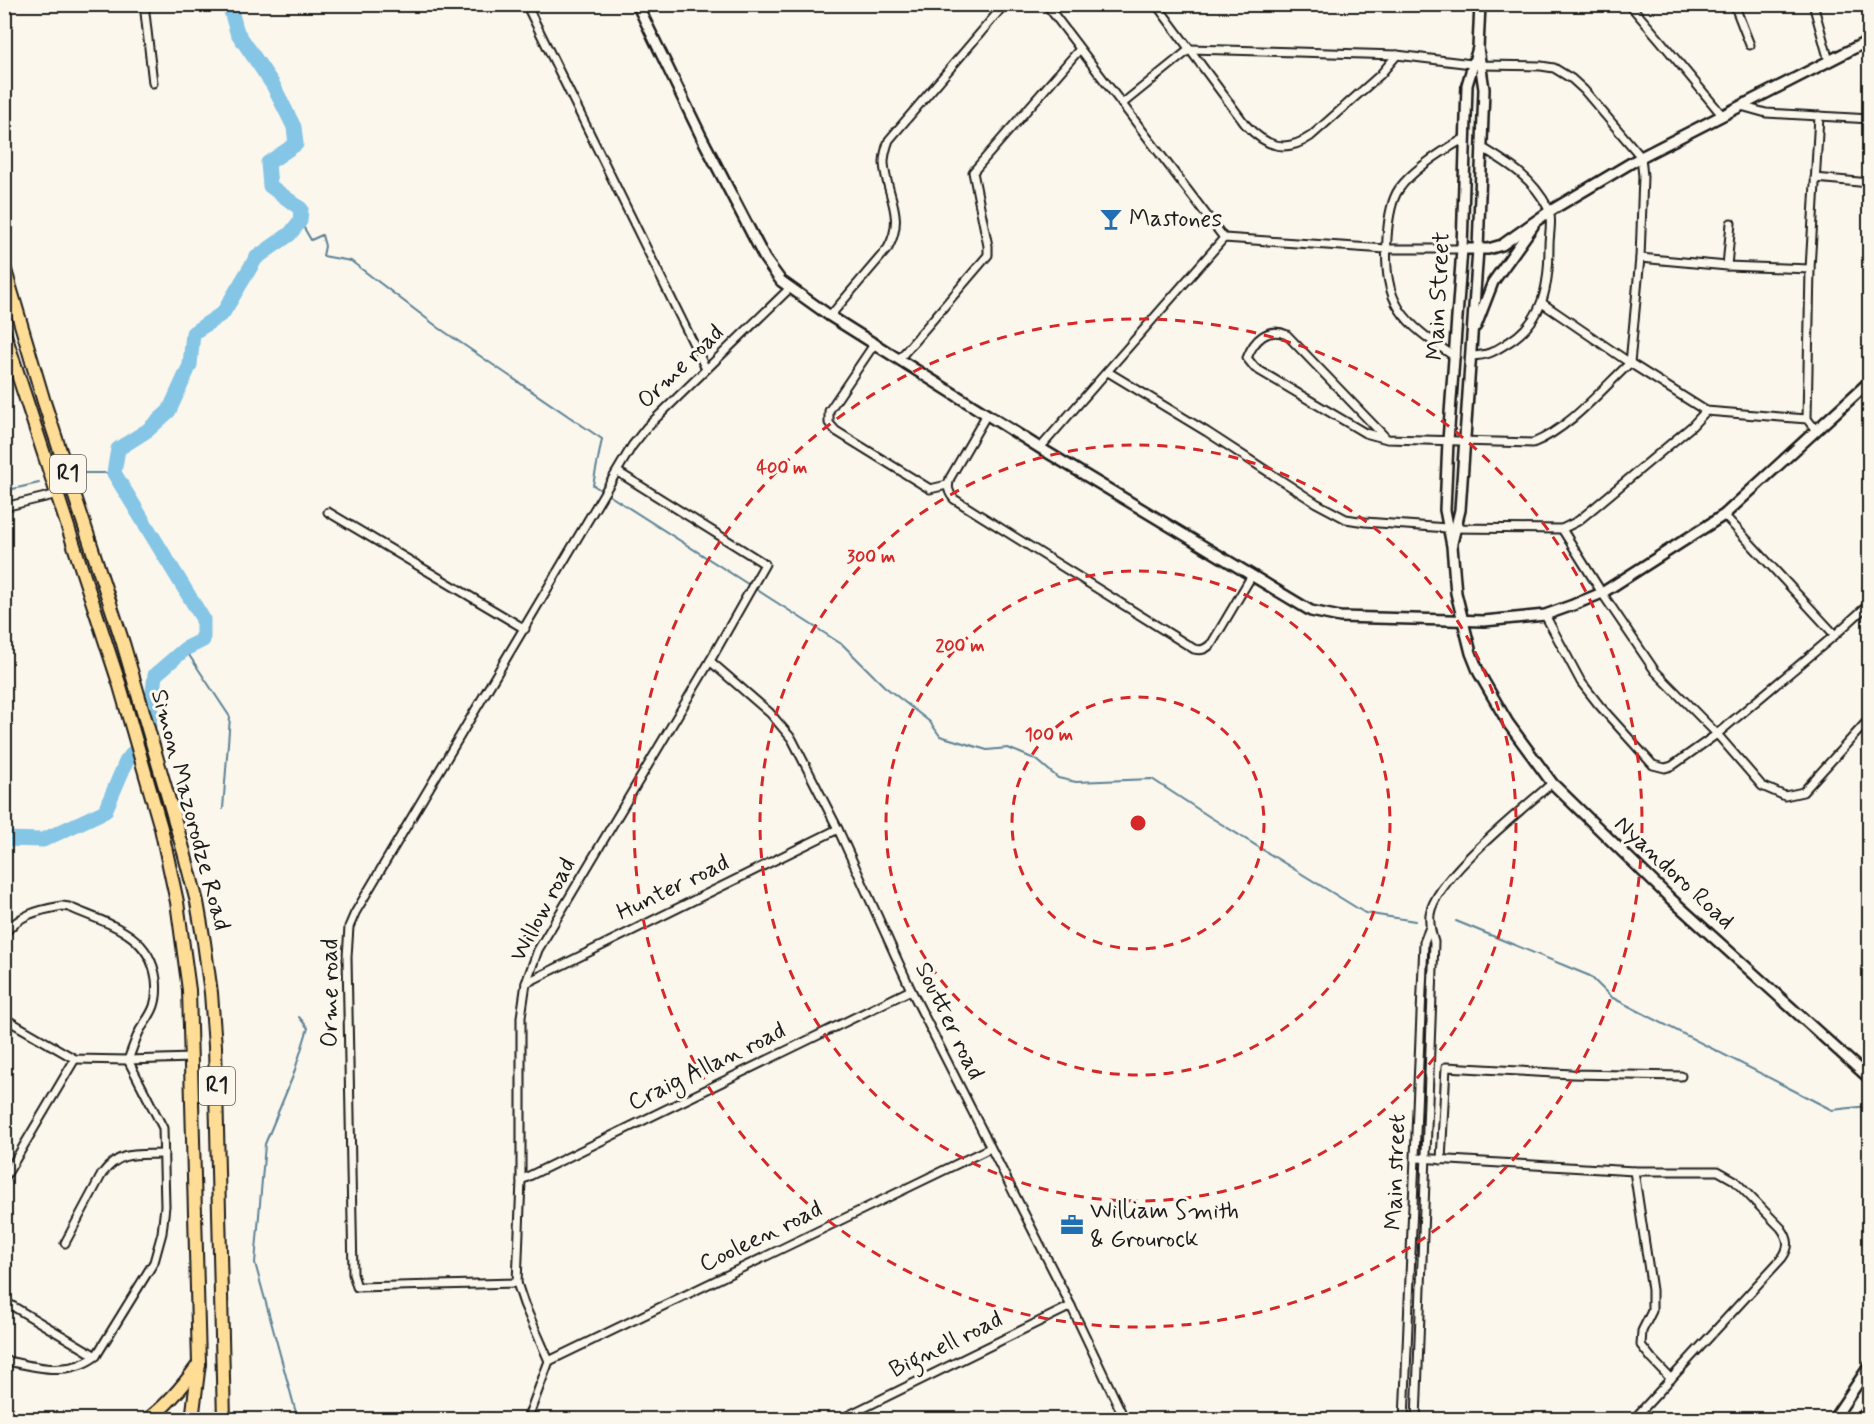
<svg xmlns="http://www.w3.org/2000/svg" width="1874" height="1424" font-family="Mynerve,sans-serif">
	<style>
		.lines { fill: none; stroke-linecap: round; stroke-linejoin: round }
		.stream { stroke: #5b8195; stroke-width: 2 }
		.river { stroke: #85c5e6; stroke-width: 15 }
		.street-casing { stroke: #1c1c1c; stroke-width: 11 }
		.secondary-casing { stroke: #1c1c1c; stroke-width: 14 }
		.highway-casing { stroke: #1c1c1c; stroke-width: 16 }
		.street { stroke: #fbf7ec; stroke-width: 7 }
		.secondary { stroke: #fbf7ec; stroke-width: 9 }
		.highway { stroke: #ffdd96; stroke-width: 12 }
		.ring { fill: none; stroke: #d62828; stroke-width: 3; stroke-dasharray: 10 8 }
		.labels { text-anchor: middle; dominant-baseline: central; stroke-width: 6; stroke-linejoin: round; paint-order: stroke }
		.shield { fill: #fbf7ec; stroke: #5f5e5a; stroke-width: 1.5 }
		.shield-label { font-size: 22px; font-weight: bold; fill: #1c1c1c }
		.poi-label { font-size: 24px; fill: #1c1c1c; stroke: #fbf7ec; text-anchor: start }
		.street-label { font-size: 24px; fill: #1c1c1c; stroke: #fbf7ec }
		.centre { fill: #d62828; stroke: #fbf7ec; stroke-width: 3 }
		.ring-label { font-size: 18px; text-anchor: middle; font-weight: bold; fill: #d62828; stroke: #fbf7ec; stroke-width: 6; stroke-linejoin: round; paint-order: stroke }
	</style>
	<rect width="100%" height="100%" fill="#fbf7ec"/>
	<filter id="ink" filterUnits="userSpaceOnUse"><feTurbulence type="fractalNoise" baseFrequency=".0167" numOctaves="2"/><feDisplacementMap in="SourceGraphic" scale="12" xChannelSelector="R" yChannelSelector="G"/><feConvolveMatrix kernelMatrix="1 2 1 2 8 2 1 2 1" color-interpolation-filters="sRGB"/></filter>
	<g filter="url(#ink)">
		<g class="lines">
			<g class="stream">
				<polyline points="300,221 311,240 322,235 325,246 323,256 351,261 439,328 602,439 593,485 843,645 884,686 930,722 940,736 987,750 1008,748 1037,760 1058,778 1076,782 1152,779 1210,817 1365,913 1415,921"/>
				<polyline points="77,473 114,473"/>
				<polyline points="4,491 39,483"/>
				<polyline points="185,649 230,717 223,809"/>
				<polyline points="1456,921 1590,976 1611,997 1832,1110 1868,1106"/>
				<polyline points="298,1420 255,1263 265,1144 293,1076 308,1028 299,1017"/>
			</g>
			<polyline class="river" points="4,839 43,840 105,811 126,762 148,734 155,675 185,649 203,640 203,619 114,473 118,449 148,430 169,411 190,365 193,333 223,313 256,258 290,234 300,221 301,209 270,186 268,163 296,144 294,127 273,85 237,32 229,4"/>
			<g class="street-casing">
				<g id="street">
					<polyline points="144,4 153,83"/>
					<polyline points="526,4 706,369"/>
					<polyline points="1046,4 1224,238"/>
					<path d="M1156,4l89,120c20,22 40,30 66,12l69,-61 17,-20"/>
					<polyline points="1629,4 1660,40 1722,115"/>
					<polyline points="1734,4 1750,45"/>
					<polyline points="1813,4 1829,61"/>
					<path d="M1122,104l68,-55 207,6 83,10 61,1 13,2 18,11 12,11 57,67 2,19 -3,82 -10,105c-29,27 -60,65 -97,80l-146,-4 -22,-6 -110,-65 -8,-10c7,-18 21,-32 40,-23l100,104"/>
					<polyline points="1741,106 1766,113 1870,119"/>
					<polyline points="1815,178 1870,183"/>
					<polyline points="1640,258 1727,266 1810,269"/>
					<polyline points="1727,266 1731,223"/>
					<polyline points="1542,303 1630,363 1706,411 1807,419 1816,430"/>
					<path d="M830,316l58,-68c18,-33 -2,-53 -4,-85 0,-8 2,-15 5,-23l116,-136"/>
					<polyline points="875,343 829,411 829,423 836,431 930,489 947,485"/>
					<path d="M1471,356c19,-1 22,-4 38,-14 35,-22 40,-57 40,-97 0,-10 4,-27 -1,-37 -15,-30 -39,-44 -67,-61"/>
					<path d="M1455,357c-53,-36 -72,-51 -68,-119 1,-16 3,-36 12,-49 14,-20 45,-39 66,-51"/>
					<polyline points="900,358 988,255 988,246 973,172 1079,50"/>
					<polyline points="1108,372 1207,432 1316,503 1346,519 1365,522 1447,528 1562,529 1578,521 1595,507 1692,426 1706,411"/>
					<path d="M987,414l-37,64c-3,9 -2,14 4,21l240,150c8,2 12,0 18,-6l39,-66"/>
					<polyline points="1807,419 1810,269 1819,116"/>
					<polyline points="1040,448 1224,238 1386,249 1462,249"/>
					<polyline points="4,507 58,494"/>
					<polyline points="328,512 525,629"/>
					<polyline points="1724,515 1835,635"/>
					<polyline points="1562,529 1602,593 1655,671 1717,734 1762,786 1785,796 1803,792 1870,718"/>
					<polyline points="1545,615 1581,682 1599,705 1653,765 1665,768 1672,766 1717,734 1835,635 1870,603"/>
					<polyline points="710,661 770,713 792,739 838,829 911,990 1071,1306 1125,1420"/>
					<path d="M4,935c13,-20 35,-25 58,-29l7,1c38,17 80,25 87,72 1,9 1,18 -2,27 -3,9 -9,16 -14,24 -5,10 -8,20 -12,30l35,68 2,78 -3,27 -8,29 -58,94c-27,21 -61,11 -92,4"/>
					<polyline points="526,983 838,829"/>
					<polyline points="4,1018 75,1059 128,1060 192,1058"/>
					<path d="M1417,1158l217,13h84l16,9 47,48c8,11 9,19 1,30l-149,162"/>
					<polyline points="1441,1160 1446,1067 1572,1074 1681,1076"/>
					<polyline points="1634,1171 1652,1290 1652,1311 1642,1331 1641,1345 1652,1359 1671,1379"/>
					<polyline points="4,1179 75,1059"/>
					<polyline points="521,1180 911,990"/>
					<path d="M65,1243l37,-69c18,-24 35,-19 62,-20"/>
					<polyline points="517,1283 357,1287 353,1274 347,957 349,927 355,913 632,446 647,427 790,288"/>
					<polyline points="4,1301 96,1356"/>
					<polyline points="549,1361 990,1148"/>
					<polyline points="527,1420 549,1361 524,1304 517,1283 521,1180 521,1017 526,983 538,950 710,661 765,564 618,472"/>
					<polyline points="839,1420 1071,1306"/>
					<polyline points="1404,1420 1424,942 1430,927"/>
					<path d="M1416,1420l18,-478c-3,-9 -5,-18 -4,-28 6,-37 92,-104 122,-131"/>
				</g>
			</g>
			<g class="secondary-casing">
				<g id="secondary">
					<polyline points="637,4 701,136 765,259 781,281 830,316 1040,448 1311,611 1340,617 1484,621 1545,615 1573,605 1602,593 1724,515 1870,381"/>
					<polyline points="1478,48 1467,85 1462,249 1448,441 1445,510 1452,546 1456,593 1471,653 1479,673 1508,723 1552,783 1671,899 1870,1079"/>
					<polyline points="1462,249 1488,249 1502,245 1550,211 1641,157 1870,40"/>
					<polyline points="1476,326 1493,282 1533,226"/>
					<polyline points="1452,543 1460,510 1478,249 1484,89 1478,48 1480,4"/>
					<polyline points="1833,1420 1870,1365"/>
					<polyline points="1861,1420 1870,1407"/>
				</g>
			</g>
			<g class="highway-casing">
				<g id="highway">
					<polyline points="4,267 44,402 123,643 184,852 197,902 204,942 211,993 215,1046 224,1420"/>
					<polyline points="4,332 120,686 161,828 177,902 189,990 199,1363 192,1420"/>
					<path d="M147,1420c21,-15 37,-35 52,-56"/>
				</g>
			</g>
			<use href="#street" class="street"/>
			<use href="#secondary" class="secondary"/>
			<use href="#highway" class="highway"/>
		</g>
	</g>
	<g class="ring">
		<circle cx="1138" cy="823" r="126"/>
		<circle cx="1138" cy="823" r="252"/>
		<circle cx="1138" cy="823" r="378"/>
		<circle cx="1138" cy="823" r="504"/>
	</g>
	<defs>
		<g id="bar-bare" transform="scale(1.8)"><path d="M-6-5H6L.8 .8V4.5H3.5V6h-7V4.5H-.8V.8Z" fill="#1f6fb2" stroke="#fbf7ec" stroke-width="2.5" paint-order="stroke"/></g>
		<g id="office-bare" transform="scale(1.8)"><path d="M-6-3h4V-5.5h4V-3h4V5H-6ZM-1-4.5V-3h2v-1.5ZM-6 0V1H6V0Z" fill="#1f6fb2" stroke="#fbf7ec" stroke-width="2.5" paint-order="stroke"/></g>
	</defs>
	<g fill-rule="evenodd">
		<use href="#bar-bare" x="1111" y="219"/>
		<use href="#office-bare" x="1072" y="1225"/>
	</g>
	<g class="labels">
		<g class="shield">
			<rect x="50" y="455" width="36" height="38" rx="4.5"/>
			<rect x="199" y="1067" width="36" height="38" rx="4.5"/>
		</g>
		<g class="shield-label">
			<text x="68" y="474">R1</text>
			<text x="217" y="1086">R1</text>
		</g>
		<g class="poi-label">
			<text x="1129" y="219">Mastones</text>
			<text x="1090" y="1211">William Smith<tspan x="1090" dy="28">&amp; Grourock</tspan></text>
		</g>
		<g class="street-label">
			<text transform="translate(1439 296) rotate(-87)">Main Street</text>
			<text transform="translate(681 367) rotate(-44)">Orme road</text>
			<text transform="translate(190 810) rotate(75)">Simon Mazorodze Road</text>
			<text transform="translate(1674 873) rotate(43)">Nyandoro Road</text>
			<text transform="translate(673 888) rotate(-26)">Hunter road</text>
			<text transform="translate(543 910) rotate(-62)">Willow road</text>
			<text transform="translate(330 993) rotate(-90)">Orme road</text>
			<text transform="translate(949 1021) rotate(64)">Soutter road</text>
			<text transform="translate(707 1067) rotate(-26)">Craig Allan road</text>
			<text transform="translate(1396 1172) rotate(-88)">Main street</text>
			<text transform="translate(761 1237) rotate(-26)">Cooleen road</text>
			<text transform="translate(946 1345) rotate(-26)">Bignell road</text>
		</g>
	</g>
	<circle cx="1138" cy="823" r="9" class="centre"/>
	<g class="ring-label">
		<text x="782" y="473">400 m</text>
		<text x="871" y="562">300 m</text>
		<text x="960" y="651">200 m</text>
		<text x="1049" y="740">100 m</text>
	</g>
	<rect width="1874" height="1424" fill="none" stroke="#fbf7ec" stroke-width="24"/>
	<rect x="12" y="12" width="1850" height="1400" fill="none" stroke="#1c1c1c" stroke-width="2" filter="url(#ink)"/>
</svg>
